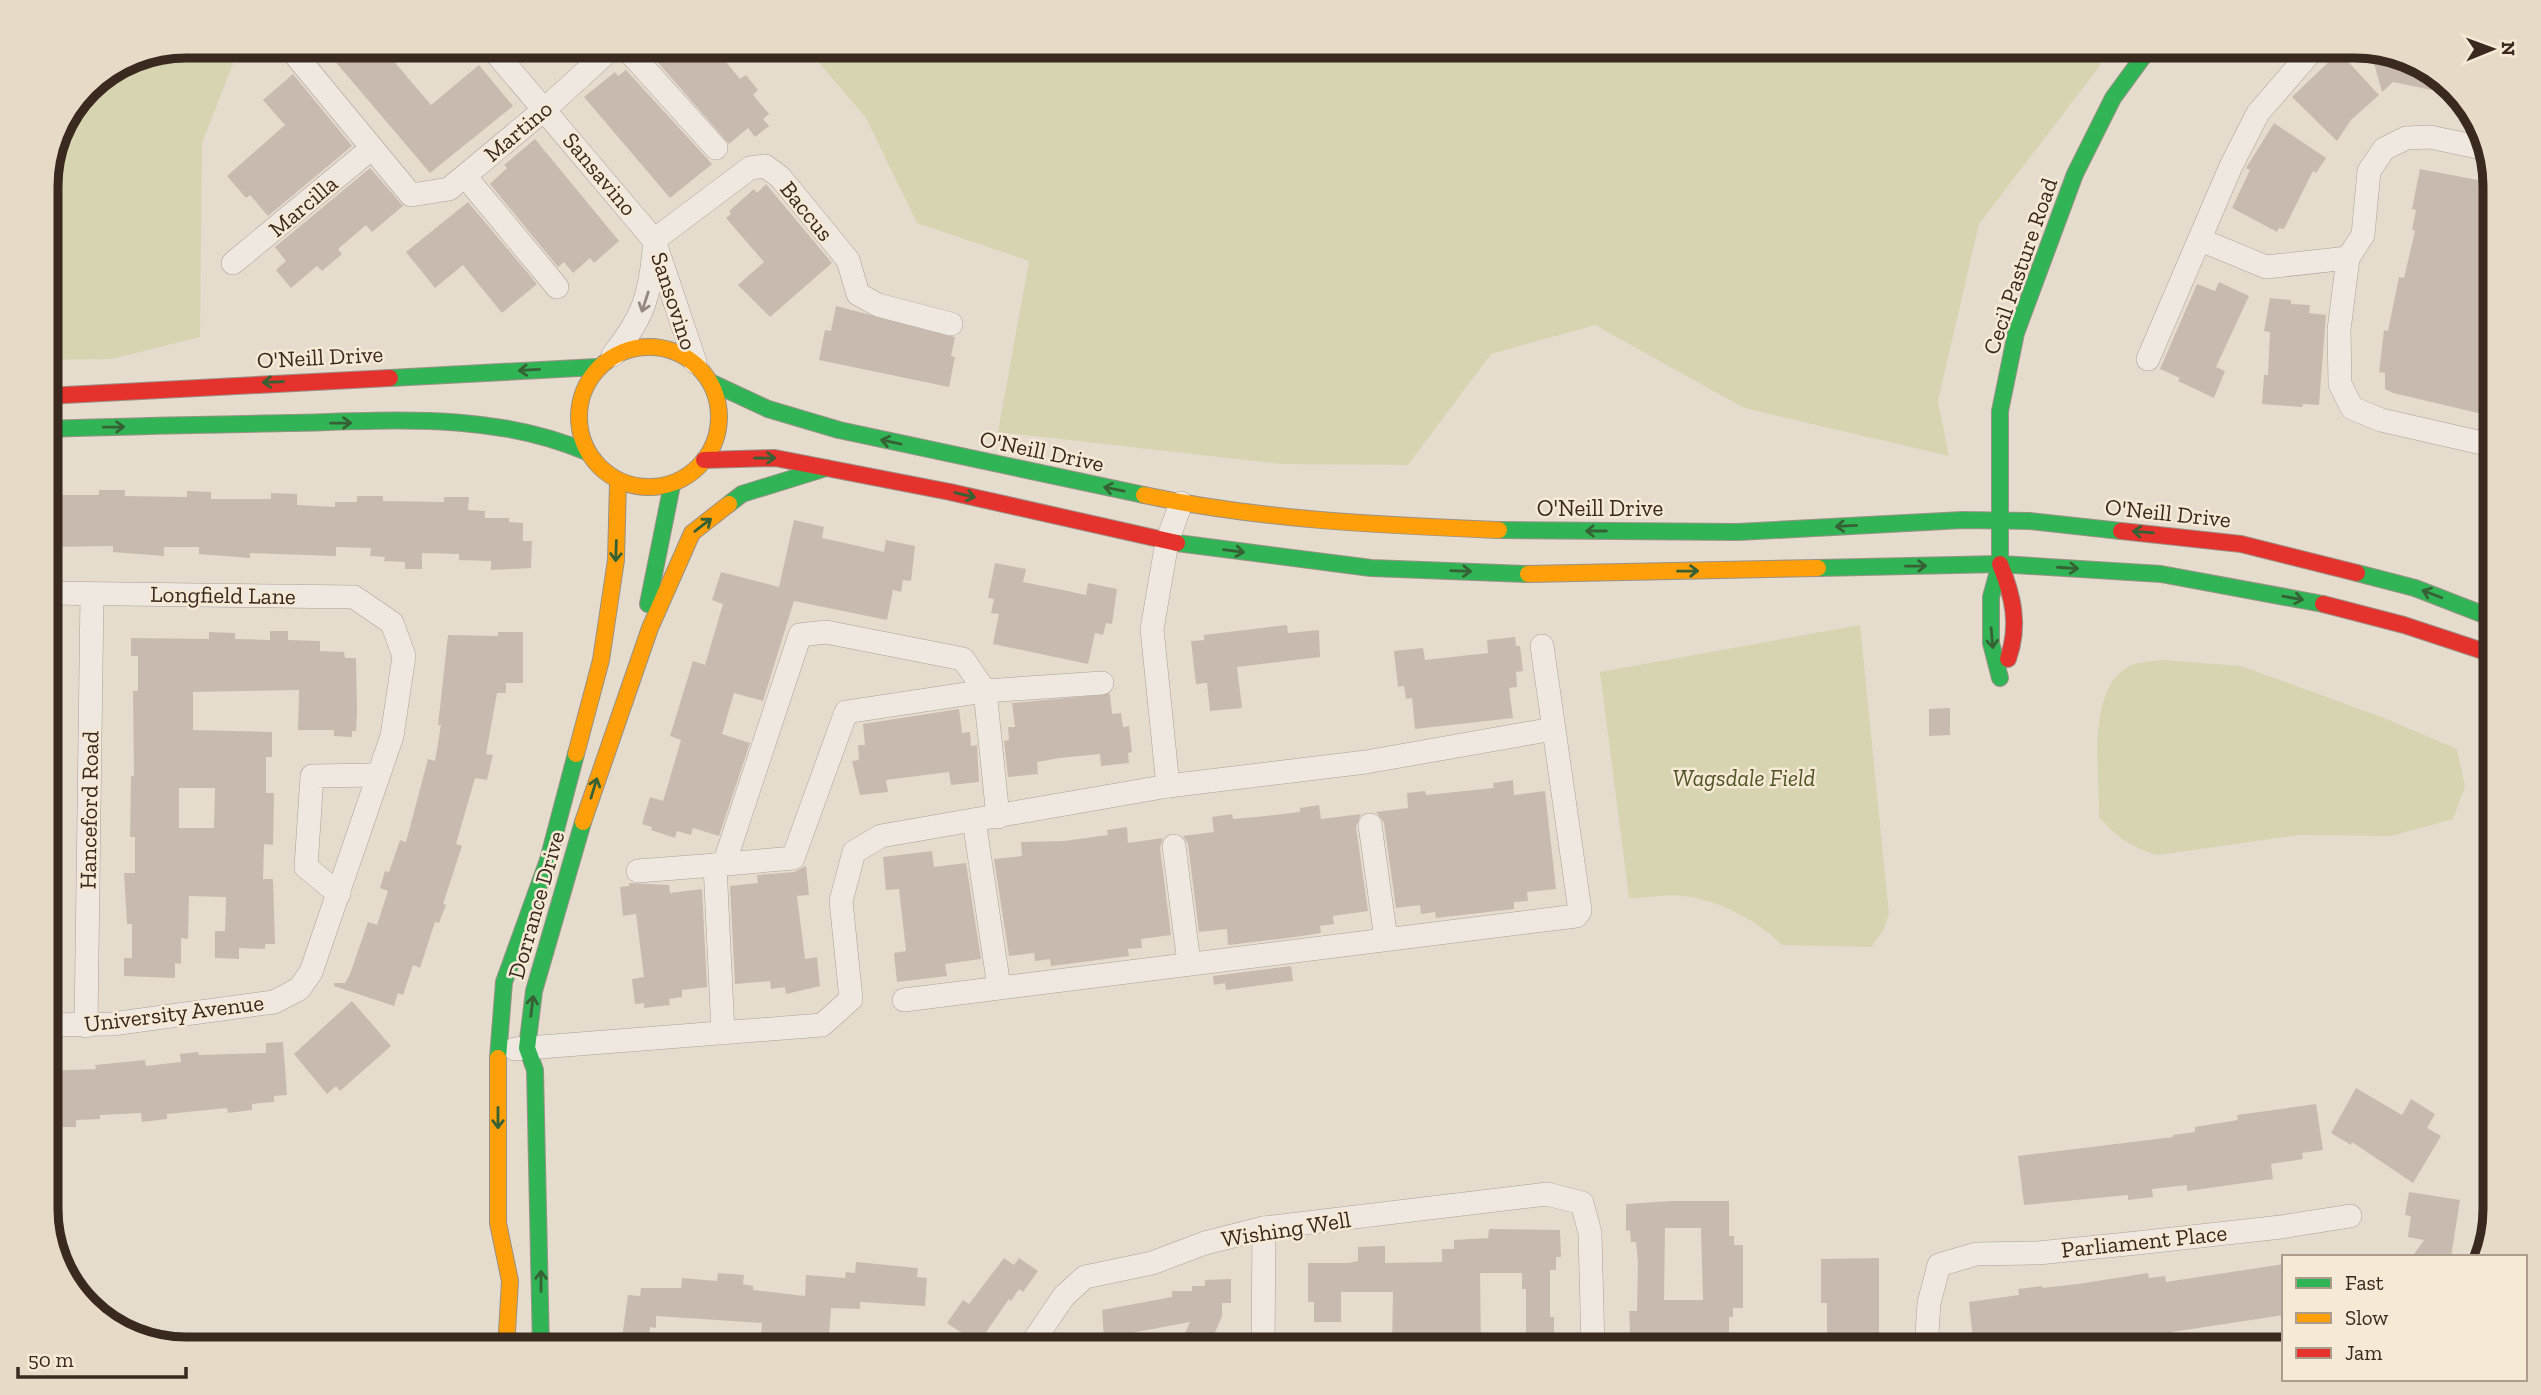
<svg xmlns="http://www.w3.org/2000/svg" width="2541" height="1395" font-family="'Zilla Slab',serif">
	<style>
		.green { fill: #d7d4b1 }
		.building { fill: #c9baaf; fill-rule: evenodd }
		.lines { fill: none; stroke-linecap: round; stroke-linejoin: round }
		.street-casing { stroke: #aba197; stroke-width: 24 }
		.fast-casing { stroke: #9a9187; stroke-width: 18 }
		.slow-casing { stroke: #9a9187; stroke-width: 18 }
		.jam-casing { stroke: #9a9187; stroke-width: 18 }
		.street { stroke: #eee8e0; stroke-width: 23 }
		.fast { stroke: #30b455; stroke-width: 16 }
		.slow { stroke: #ff9f0a; stroke-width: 16 }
		.jam { stroke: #e5322d; stroke-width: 16 }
		.oneway { stroke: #948880 }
		.oneway2 { stroke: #366135 }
		.labels { text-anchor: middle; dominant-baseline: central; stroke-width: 5; stroke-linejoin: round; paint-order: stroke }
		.street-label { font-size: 23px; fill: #3a291f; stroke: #f6e9d5 }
		.park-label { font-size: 23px; font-style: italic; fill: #4f5626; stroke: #f6e9d5 }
		.rim { fill: none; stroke: #3a291f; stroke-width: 9 }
	</style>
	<rect width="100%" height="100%" fill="#e5dcce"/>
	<g class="green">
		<polygon points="186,46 240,46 202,143 200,337 111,359 46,360 46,177 56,132 87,86 132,56"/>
		<polygon points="805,46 2108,46 2099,67 1979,224 1938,401 1949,456 1744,408 1595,325 1491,354 1408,465 1281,464 998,432 1029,261 917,223 866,118"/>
		<path d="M1860,625l29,290 -6,16 -12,16 -89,-2c-23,-23 -60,-43 -92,-48 -19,-4 -42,1 -61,1l-29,-226z"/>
		<path d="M2163,660l78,6 143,52 73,31 8,37 -12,33 -62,17 -93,-1 -140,20c-27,-7 -41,-18 -59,-38 1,-43 -13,-123 27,-149 9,-7 26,-6 37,-8z"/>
	</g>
	<g class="building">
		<polygon points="322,46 381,46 431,105 479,65 513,106 430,173"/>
		<polygon points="655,46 713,46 740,79 746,75 758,90 753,95 769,114 763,119 769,126 755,137 748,128 729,144 648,51"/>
		<polygon points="2370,49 2425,64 2456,95 2393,82 2382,92"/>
		<polygon points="2339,52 2379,95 2351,120 2337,141 2292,97"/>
		<polygon points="626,70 712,164 670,198 584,97 615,72 618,76"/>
		<polygon points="293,74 352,146 268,216 250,195 246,198 227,176 285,125 263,100"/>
		<polygon points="2274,123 2326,158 2316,173 2313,171 2284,229 2279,228 2277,232 2232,208 2250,170 2246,168"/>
		<polygon points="535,139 619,241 594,263 590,258 573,273 564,262 558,267 490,184 507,168 504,165"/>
		<polygon points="370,168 403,206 372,232 366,225 338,249 342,254 322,271 317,266 291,288 276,270 286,261 275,247"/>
		<polygon points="2420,169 2483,181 2483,185 2495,188 2495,321 2489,353 2495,354 2495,417 2393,393 2385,389 2385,373 2379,372 2384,330 2388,331 2399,277 2404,278 2415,231 2412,230 2416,210 2412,209"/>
		<polygon points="766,184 832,263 770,317 738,285 764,262 726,218 731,214 729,211 754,189 757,193"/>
		<polygon points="468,202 537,284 502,313 463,265 435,288 406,252"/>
		<polygon points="2219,282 2249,296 2216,367 2225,371 2214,398 2178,381 2180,378 2160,369 2197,284 2215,291"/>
		<polygon points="2270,298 2291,300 2291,304 2310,305 2309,313 2326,315 2319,405 2303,404 2302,407 2262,404 2264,375 2268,375 2270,332 2264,331"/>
		<polygon points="836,306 955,337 951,356 955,357 949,387 819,360 825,330 831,331"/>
		<polygon points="99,490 125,490 125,496 187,497 187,491 211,492 211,499 271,499 271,493 297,494 297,505 335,507 335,502 357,502 357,496 383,496 383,501 444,502 444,497 469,497 468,510 485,511 485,518 509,518 509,522 523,523 523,541 532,541 531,568 491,570 491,561 459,560 459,554 422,553 422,569 405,569 405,562 384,561 385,557 370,556 371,548 336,547 336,556 250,553 250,558 199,554 199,547 164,547 164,556 113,552 113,546 46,547 46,507 61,507 61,495 99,495"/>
		<polygon points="794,520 824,527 822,538 845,543 884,552 886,540 915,546 911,581 903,580 901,592 893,590 887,620 794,601 763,701 734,693 722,734 750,743 719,836 693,828 691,835 677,831 675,838 651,830 652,827 642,824 650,797 663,801 670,778 681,740 670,736 693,661 705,665 723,604 712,600 721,572 779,587"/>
		<polygon points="995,563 1026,569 1023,582 1063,590 1086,595 1088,583 1117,589 1112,624 1106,623 1103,635 1095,633 1088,664 993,644 999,614 991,613 994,599 988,598"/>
		<polygon points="1287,625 1288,633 1319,630 1320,657 1237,667 1242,708 1210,711 1207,683 1196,684 1191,641 1204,640 1204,635"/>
		<path d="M270,631h18v9l32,1v10l24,1 1,6h11l1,54 -1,19h-4v6l-18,-1v-6h-36l1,-40 -106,2v38l79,2v25h-6v36h8l-1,52 -9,-1 -1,35h10l2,65h-10v5l-26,-1v11l-24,-1v-27h10l1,-34 -37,-1 -1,43 -7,-1v26l-6,-1v15l-51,-2v-18h8v-34h-5l-3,-51h11v-36h-5l1,-61h3l-1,-85h5v-35h-7v-18l78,1v-7l26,1v6l35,1zM179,788h36l-1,40h-35z"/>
		<polygon points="498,632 523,632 523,683 506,683 506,693 497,693 486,754 493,755 487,780 475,778 456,844 462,846 443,904 446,905 439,923 435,922 420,968 413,965 403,995 398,993 394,1006 334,986 334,983 345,983 350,974 368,922 377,925 388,891 380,888 385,871 389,872 400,840 406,842 428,759 435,761 441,725 438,725 448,635 498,636"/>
		<polygon points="1515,637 1516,646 1520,646 1523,671 1516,672 1517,687 1509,688 1513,718 1415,729 1412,698 1406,699 1404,686 1398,687 1394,651 1423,648 1425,660 1488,653 1487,640"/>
		<polygon points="1110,694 1112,714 1121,713 1123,727 1129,726 1132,752 1128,753 1129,763 1101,766 1100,754 1060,758 1037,762 1038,774 1008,777 1004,741 1009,740 1008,727 1015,727 1012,703"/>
		<polygon points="1950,708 1950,735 1929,736 1929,709"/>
		<polygon points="959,709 962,733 970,732 971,746 977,745 979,782 951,785 949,772 886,780 888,792 860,795 852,761 859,760 858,745 865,745 863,724"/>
		<polygon points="1513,780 1514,795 1545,791 1556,889 1527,892 1528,901 1514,902 1514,909 1436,918 1435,912 1421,914 1420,905 1396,908 1384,823 1376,812 1408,808 1407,793 1425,791 1426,795 1494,788 1493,783"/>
		<polygon points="1319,805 1321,819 1361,814 1356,827 1368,911 1333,916 1334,924 1320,926 1321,933 1288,938 1228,945 1227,929 1199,932 1188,844 1183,836 1214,832 1212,817 1232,814 1233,819 1256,817 1300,812 1300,808"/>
		<polygon points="1127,827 1128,843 1163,838 1160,848 1171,935 1141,939 1142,948 1128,949 1129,956 1051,966 1050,959 1035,961 1034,953 1009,956 994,859 1022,856 1021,842 1064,841 1108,835 1107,830"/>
		<polygon points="932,851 934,867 966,863 981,959 945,964 947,976 897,982 894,953 906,951 899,889 886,890 883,857"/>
		<polygon points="806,866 809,895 797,896 805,959 817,957 820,986 786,994 785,987 771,989 770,981 735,984 730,886 758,883 757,875 794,872"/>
		<polygon points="629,883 669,885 670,893 702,889 707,987 682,990 682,997 669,999 670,1005 644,1008 644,1003 635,1004 632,979 644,977 636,914 623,916 620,887 629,886"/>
		<polygon points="1291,966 1293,981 1226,990 1225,983 1214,985 1213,976"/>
		<polygon points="352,1001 391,1046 340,1091 336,1086 327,1094 294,1054"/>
		<polygon points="283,1042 287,1095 274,1096 274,1102 252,1104 252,1110 228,1113 227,1108 167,1114 167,1119 142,1122 141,1113 100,1115 100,1119 76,1120 76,1127 52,1127 51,1117 46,1117 46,1071 96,1069 95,1065 145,1060 146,1066 181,1062 180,1054 198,1052 199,1055 266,1053 266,1043"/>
		<polygon points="2356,1088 2402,1115 2411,1099 2435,1114 2427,1128 2441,1136 2413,1183 2352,1142 2351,1145 2331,1133"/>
		<polygon points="2316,1104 2323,1150 2302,1153 2303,1159 2271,1164 2273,1179 2187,1191 2187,1185 2152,1189 2153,1197 2128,1200 2128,1195 2024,1205 2018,1156 2173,1137 2173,1135 2195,1132 2195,1127 2238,1120 2237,1115"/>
		<polygon points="2409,1192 2460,1200 2451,1257 2412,1257 2424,1240 2408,1237 2411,1216 2405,1215"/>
		<path d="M1671,1201h58v35h5v9h9v63h-10v9h-4v32h-98l-2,-38h8l1,-48 -2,-21h-5l-1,-12 -4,1v-27zM1665,1228h36l2,72h-39z"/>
		<polygon points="1489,1229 1560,1230 1561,1257 1556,1257 1556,1270 1550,1270 1550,1317 1554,1317 1554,1349 1526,1349 1526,1289 1522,1289 1522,1273 1480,1273 1481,1349 1392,1349 1393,1292 1341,1292 1341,1322 1314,1322 1314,1302 1308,1302 1308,1263 1348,1263 1358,1261 1358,1247 1385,1246 1385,1263 1442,1262 1442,1249 1454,1249 1454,1240 1488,1238"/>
		<polygon points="1004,1258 1014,1265 1019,1258 1038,1271 1023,1292 1019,1289 1011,1301 1009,1299 978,1344 947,1323 963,1300 969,1304"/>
		<polygon points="1879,1258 1879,1337 1871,1337 1871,1349 1827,1349 1827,1303 1821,1303 1821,1259"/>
		<polygon points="856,1262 918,1268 917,1277 927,1278 925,1306 860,1302 860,1309 831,1308 828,1349 760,1348 762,1323 656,1316 656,1328 650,1327 648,1347 621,1345 628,1295 640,1296 641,1288 681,1288 682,1278 717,1281 718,1273 744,1275 743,1284 753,1286 753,1290 805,1296 806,1275 845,1278 846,1272 855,1273"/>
		<polygon points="2284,1264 2284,1315 2172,1332 2173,1345 2138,1349 2129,1349 2128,1341 2101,1344 2100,1339 2042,1344 2042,1347 2023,1349 1974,1349 1969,1302 2019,1295 2018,1289 2042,1286 2042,1288 2078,1284 2148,1273 2149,1278 2165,1276 2166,1282"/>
		<polygon points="1231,1279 1231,1303 1222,1303 1222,1316 1208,1349 1178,1349 1190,1322 1104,1338 1102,1310 1172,1297 1172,1291 1192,1291 1192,1286 1205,1286 1205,1280"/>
	</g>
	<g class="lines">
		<g class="street-casing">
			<g id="street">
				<polyline points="288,46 411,195 449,189 545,109 614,46"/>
				<polyline points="490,46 654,240 695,362"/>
				<polyline points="624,46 716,148"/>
				<polyline points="2487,149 2430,137 2406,138 2384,149 2369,171 2363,235 2348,258 2339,330 2340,384 2352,408 2381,420 2495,446"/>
				<polyline points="465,176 557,287"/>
				<polyline points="654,240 750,168 765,166 780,177 848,260 858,294 878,305 951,324"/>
				<polyline points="2201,240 2266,267 2348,258"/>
				<polyline points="233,263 372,148"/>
				<path d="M613,355c29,-36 37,-58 41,-105"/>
				<polyline points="2148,359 2231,166 2258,113 2316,46"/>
				<polyline points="46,593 354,597 392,623 404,656 392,736 311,972 299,989 274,1002 112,1024 46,1025"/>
				<polyline points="1168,786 1152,629 1167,542 1181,503"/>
				<polyline points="974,820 999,987"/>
				<polyline points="1370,825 1386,939"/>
				<polyline points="1174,846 1189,963"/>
				<polyline points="724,864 800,635 826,632 963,659 985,691 998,817"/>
				<polyline points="638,871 715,865"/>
				<polyline points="339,894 306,867 312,776 378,775"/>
				<polyline points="904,1000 1576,916 1580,911 1542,646"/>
				<polyline points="86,1026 92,594"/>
				<polyline points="723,1033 715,865 793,858 846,712 985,691 1102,683"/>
				<polyline points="515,1049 822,1025 851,999 841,901 854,852 881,836 1168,786 1366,762 1553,729"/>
				<polyline points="1028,1349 1064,1296 1085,1277 1152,1263 1205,1243 1264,1228 1547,1194 1582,1203 1590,1233 1593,1349"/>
				<polyline points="1263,1349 1264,1228"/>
				<polyline points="1926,1349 1929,1303 1939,1265 1976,1254 2038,1253 2137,1243 2281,1227 2350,1216"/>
			</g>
		</g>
		<g class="fast-casing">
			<g id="fast">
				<polyline points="390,378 597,367"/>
				<polyline points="710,382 768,409 839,430 1144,495"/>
				<path d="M46,429c80,-3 160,-4 241,-6 102,-2 204,-12 300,29"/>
				<polyline points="729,504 742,494 826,468"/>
				<polyline points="1499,530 1738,532 1963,520 2030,521 2121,531"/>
				<polyline points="1177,543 1371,568 1528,574"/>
				<polyline points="1818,568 2000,564 2161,574 2323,604"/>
				<polyline points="2357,573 2415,588 2495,619"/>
				<polyline points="648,604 672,485"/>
				<polyline points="2000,678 1991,643 1991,597 2000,564 2000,411 2016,333 2075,174 2113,98 2151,46"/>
				<polyline points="498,1058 504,982 548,860 576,754"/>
				<polyline points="541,1349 535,1070 527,1048 534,991 583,822"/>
			</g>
		</g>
		<g class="slow-casing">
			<g id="slow">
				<circle cx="649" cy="417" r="70"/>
				<path d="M1144,495c116,25 237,30 355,35"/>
				<polyline points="1528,574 1818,568"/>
				<polyline points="576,754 601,660 616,560 618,483"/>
				<polyline points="583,822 650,628 692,533 729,504"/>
				<polyline points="498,1058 498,1223 510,1281 506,1349"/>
			</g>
		</g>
		<g class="jam-casing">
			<g id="jam">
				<polyline points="46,396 390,378"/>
				<polyline points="704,460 775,458 950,492 1177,543"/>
				<polyline points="2121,531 2241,544 2357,573"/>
				<path d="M2000,564c13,32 20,61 8,95"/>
				<polyline points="2323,604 2404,625 2495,655"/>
			</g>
		</g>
		<use href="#street" class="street"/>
		<use href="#fast" class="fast"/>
		<use href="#slow" class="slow"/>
		<use href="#jam" class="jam"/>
	</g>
	<defs><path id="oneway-shaft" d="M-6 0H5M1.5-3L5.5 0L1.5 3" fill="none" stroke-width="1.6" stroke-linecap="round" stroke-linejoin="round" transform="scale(1.75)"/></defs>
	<use class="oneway" href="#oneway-shaft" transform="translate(645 302) rotate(108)"/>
	<g class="oneway2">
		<use href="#oneway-shaft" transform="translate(529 370) rotate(177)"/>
		<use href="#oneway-shaft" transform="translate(273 382) rotate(178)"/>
		<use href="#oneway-shaft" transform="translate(341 423) rotate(-1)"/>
		<use href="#oneway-shaft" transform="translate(114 427) rotate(-1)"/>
		<use href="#oneway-shaft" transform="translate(891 442) rotate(-168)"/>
		<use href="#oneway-shaft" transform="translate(765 458) rotate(-1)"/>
		<use href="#oneway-shaft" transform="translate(1114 489) rotate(-169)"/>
		<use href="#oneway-shaft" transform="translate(965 495) rotate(13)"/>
		<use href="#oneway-shaft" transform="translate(703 525) rotate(-38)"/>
		<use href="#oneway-shaft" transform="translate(1846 526) rotate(177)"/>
		<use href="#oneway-shaft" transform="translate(1596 531) rotate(-180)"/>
		<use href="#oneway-shaft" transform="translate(2143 532) rotate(-175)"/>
		<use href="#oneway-shaft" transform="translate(616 551) rotate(92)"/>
		<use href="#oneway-shaft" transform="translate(1234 551) rotate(7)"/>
		<use href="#oneway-shaft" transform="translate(1916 566) rotate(-1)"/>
		<use href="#oneway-shaft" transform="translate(2068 568) rotate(4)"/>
		<use href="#oneway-shaft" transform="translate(1461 571) rotate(2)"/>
		<use href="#oneway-shaft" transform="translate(1688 571) rotate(-1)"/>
		<use href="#oneway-shaft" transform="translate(2432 594) rotate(-159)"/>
		<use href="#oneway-shaft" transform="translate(2293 598) rotate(10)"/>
		<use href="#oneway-shaft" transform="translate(1992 638) rotate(85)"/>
		<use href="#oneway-shaft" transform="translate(594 788) rotate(-73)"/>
		<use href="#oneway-shaft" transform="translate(532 1006) rotate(-83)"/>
		<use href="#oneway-shaft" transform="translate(498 1118) rotate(90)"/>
		<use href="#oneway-shaft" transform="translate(541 1281) rotate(-90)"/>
	</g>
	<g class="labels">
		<g class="street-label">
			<text transform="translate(518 131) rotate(-40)">Martino</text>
			<text transform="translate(600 174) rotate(50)">Sansavino</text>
			<text transform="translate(303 206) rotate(-40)">Marcilla</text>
			<text transform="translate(807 211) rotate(51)">Baccus</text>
			<text transform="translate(2020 266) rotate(-71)">Cecil Pasture Road</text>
			<text transform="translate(674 301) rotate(72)">Sansovino</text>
			<text transform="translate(320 357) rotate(-3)">O'Neill Drive</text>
			<text transform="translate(1042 451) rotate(12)">O'Neill Drive</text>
			<text x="1600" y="508">O'Neill Drive</text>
			<text transform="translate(2168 513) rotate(6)">O'Neill Drive</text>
			<text transform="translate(223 595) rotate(1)">Longfield Lane</text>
			<text transform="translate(89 810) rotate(-89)">Hanceford Road</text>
			<text transform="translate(536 905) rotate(-74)">Dorrance Drive</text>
			<text transform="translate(174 1013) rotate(-7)">University Avenue</text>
			<text transform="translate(1286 1229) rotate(-9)">Wishing Well</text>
			<text transform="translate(2144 1241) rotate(-6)">Parliament Place</text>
		</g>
		<g class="park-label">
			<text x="1744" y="778">Wagsdale Field</text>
		</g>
	</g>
	<path d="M0 0H2541V1395H0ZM186 58H2355A128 128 0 0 1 2483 186V1209A128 128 0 0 1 2355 1337H186A128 128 0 0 1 58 1209V186A128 128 0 0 1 186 58Z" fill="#e7dac6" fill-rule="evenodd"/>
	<path class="rim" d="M186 58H2355A128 128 0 0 1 2483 186V1209A128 128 0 0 1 2355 1337H186A128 128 0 0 1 58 1209V186A128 128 0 0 1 186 58Z"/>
	<rect x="2282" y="1255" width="245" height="126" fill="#f6e9d5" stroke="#ab9c8c" stroke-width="2"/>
	<rect x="2296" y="1278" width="35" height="10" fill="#30b455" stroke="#ab9c8c" stroke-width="2"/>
	<text x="2345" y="1290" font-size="21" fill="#3a291f">Fast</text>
	<rect x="2296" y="1313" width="35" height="10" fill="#ff9f0a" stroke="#ab9c8c" stroke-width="2"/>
	<text x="2345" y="1325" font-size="21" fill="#3a291f">Slow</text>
	<rect x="2296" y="1348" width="35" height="10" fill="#e5322d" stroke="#ab9c8c" stroke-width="2"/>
	<text x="2345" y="1360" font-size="21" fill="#3a291f">Jam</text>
	<g transform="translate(2492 49) rotate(89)" stroke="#f6e9d5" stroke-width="5" paint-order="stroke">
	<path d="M0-5L12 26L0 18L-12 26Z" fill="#3a291f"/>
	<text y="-10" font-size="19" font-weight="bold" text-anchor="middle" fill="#3a291f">N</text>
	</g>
	<path d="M18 1367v10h168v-10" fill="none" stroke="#3a291f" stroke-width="3.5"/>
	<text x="28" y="1367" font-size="21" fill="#3a291f" stroke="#f6e9d5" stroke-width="5" paint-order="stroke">50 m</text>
</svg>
